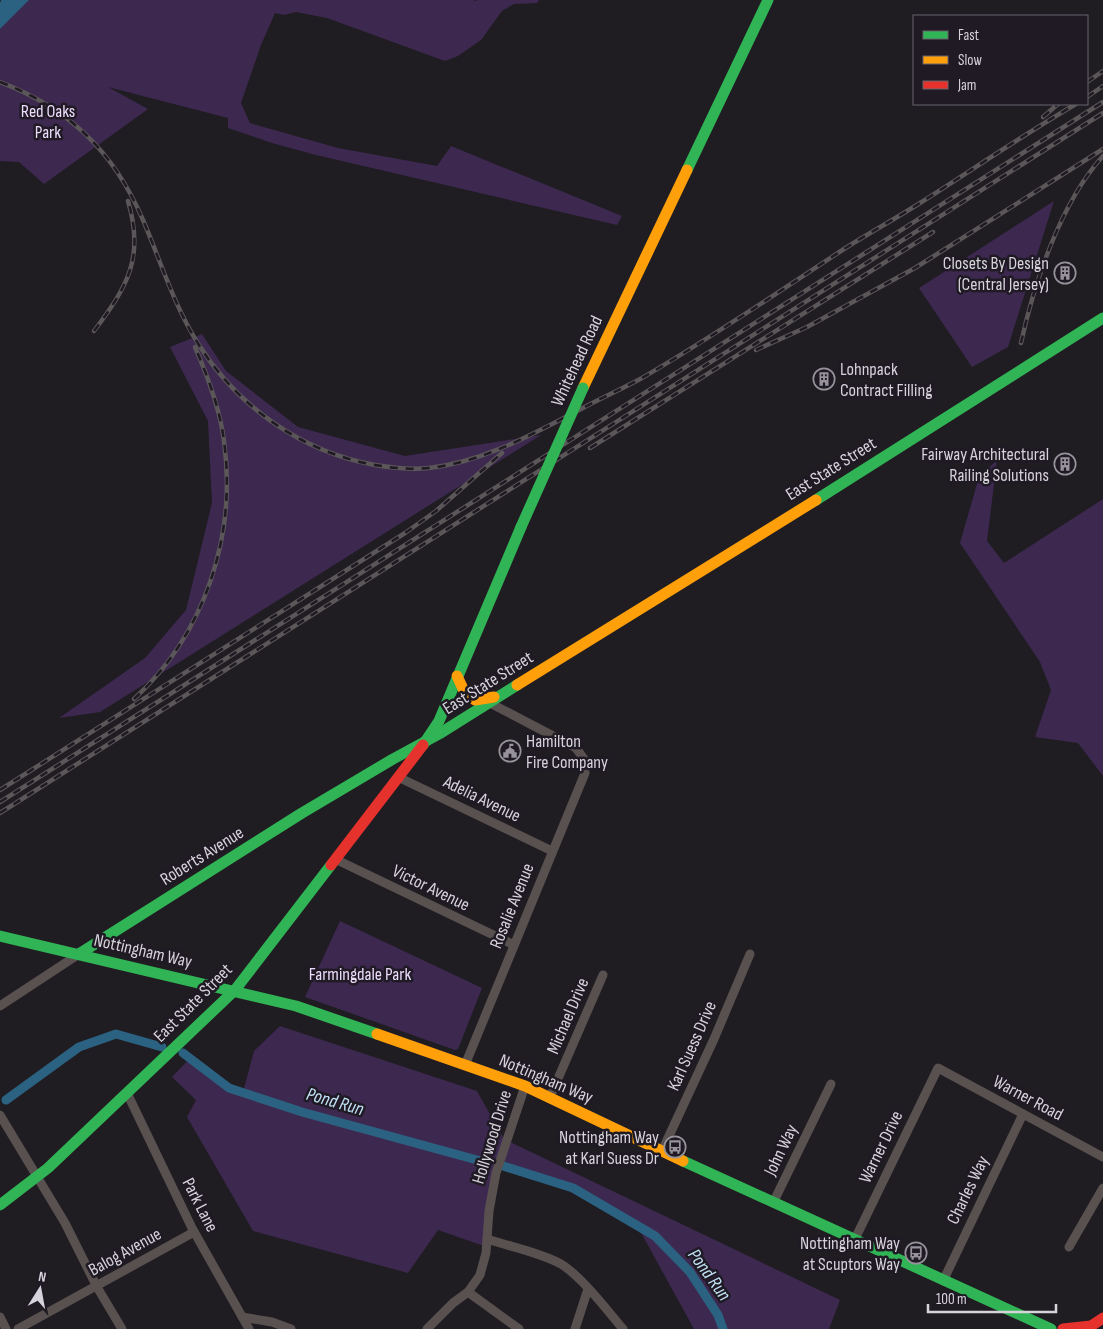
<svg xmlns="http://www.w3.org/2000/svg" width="1103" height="1329" font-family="'Sofia Sans Condensed',sans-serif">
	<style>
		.green { fill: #3d2950 }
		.water { fill: #2c6281 }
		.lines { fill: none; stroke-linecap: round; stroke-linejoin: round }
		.canal { stroke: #2c6281; stroke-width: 9 }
		.street { stroke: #59514f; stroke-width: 9 }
		.fast { stroke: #30b455; stroke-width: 11 }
		.slow { stroke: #ff9f0a; stroke-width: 11 }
		.jam { stroke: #e5322d; stroke-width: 11 }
		.rail-casing { stroke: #5b5658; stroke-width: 4.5 }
		.rail { stroke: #1f1a24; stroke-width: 2.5; stroke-dasharray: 8; stroke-linecap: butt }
		.fast-bridge { stroke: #30b455; stroke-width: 11 }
		.labels { text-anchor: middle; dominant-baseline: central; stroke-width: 5; stroke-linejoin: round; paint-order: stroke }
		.park-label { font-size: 18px; fill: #ebdcfb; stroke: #1f1a24 }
		.poi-label { font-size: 18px; fill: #d6d3da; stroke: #1f1a24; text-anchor: end }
		.street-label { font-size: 18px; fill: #d6d3da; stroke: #1f1a24 }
		.water-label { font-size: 19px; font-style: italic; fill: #c1e1f6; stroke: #1f1a24 }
	</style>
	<rect width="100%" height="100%" fill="#1f1c22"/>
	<g class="green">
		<polygon points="29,0 473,0 476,1 477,0 539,0 537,3 514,4 502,11 481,40 458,56 445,61 327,18 296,12 284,15 275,13 261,45 241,103 250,123 338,148 437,166 451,146 622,216 617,225 316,155 272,143 228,128 228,118 108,87 148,109 44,184 19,162 0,161 0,29"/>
		<polygon points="1054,201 1008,347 972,367 919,288"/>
		<polygon points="202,334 226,371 298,427 405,456 541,435 100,712 59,718 145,658 186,610 212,503 208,421 170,347"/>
		<polygon points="997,460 987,541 1004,563 1103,499 1103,776 1078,743 1035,737 1051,690 1040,662 960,543 979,477"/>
		<polygon points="340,921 482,988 458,1049 455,1050 305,997"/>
		<polygon points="280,1026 477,1091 504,1139 840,1300 829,1329 694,1329 639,1229 565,1184 496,1168 484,1246 438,1230 408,1273 253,1231 187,1117 196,1100 172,1077 191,1057 242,1096 254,1051"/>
	</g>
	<polygon class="water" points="1,0 29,0 0,29 0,3"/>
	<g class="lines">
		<g class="canal">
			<polyline points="183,1053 229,1088 302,1112 488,1163"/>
			<polyline points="6,1100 79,1047 116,1034 162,1047"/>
			<polyline points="503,1166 573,1188 655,1236 690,1272 718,1315 723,1329"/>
		</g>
		<g class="street">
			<polyline points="398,777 552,851"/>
			<polyline points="335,859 514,945"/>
			<polyline points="0,1006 79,954"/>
			<polyline points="465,1065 585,773 584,759 576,748 490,703"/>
			<polyline points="127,1093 192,1228 249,1329"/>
			<polyline points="550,1097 603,975"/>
			<polyline points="0,1115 65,1223 97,1287 122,1329"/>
			<polyline points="662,1151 714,1039 750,954"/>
			<polyline points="773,1203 831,1084"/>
			<path d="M487,1239c24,8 52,13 74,25 21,13 46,46 62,65"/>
			<polyline points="854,1241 938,1068 1103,1157"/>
			<polyline points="1069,1247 1103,1188"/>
			<polyline points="943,1281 1023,1114"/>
			<polyline points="468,1292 519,1329"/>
			<polyline points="0,1317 6,1329"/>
			<polyline points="242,1317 272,1322 291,1329"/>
			<polyline points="18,1329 194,1232"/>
			<polyline points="427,1329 453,1303 468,1292 480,1275 486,1253 489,1211 496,1173 525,1086"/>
			<polyline points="575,1329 588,1289"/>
		</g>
		<g class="fast">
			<polyline points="687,170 768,0"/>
			<polyline points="816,500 1103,318"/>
			<polyline points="423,745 439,721 521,527"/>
			<polyline points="0,936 296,1006 377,1034"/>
			<polyline points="79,954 302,813 393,759 439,734 517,685"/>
			<polyline points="683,1161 1051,1329"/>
			<polyline points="0,1205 48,1168 235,990 331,865"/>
		</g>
		<g class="slow">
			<polyline points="583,388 687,170"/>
			<polyline points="457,676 465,693 475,700 494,697"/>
			<polyline points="517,685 816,500"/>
			<polyline points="377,1034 525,1086 683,1161"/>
		</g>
		<g class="jam">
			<polyline points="331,865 423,745"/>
			<polyline points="1063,1329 1091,1326 1103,1318"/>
		</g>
		<g class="rail-casing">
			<g id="rail">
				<path d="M0,82c69,26 114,70 143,138 18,42 31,86 56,125 39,62 103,107 176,120 18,3 35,5 54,3 55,-6 103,-34 152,-59 20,-11 41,-20 61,-31 69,-40 135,-85 202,-129 25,-16 51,-30 76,-46 52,-33 103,-68 156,-99"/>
				<polyline points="1087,82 1103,71"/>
				<polyline points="1087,97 1103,86"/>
				<polyline points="1043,117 1058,104"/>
				<path d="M94,331c33,-44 51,-73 34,-130"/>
				<path d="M1021,343c13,-60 40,-141 82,-187"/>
				<polyline points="756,350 807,327 915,268 1103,149"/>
				<polyline points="590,448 933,232"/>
				<path d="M134,699c71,-65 103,-164 90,-258 -4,-32 -16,-64 -29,-94"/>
				<polyline points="0,790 405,533 436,511 502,453"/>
				<polyline points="0,802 1103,102"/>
				<polyline points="0,813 1103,113"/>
			</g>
		</g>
		<use href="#rail" class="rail"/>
		<polyline class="fast-bridge" points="521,527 583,388"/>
	</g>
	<defs>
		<g id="building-ring" transform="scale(1.125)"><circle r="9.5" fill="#1f1a24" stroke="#96939a" stroke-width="1.5"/><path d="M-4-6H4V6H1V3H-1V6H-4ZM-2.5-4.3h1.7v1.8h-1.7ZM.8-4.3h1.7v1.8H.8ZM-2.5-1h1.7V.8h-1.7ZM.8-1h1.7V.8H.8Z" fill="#96939a"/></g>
		<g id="civic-ring" transform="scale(1.125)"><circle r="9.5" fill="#1f1a24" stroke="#96939a" stroke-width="1.5"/><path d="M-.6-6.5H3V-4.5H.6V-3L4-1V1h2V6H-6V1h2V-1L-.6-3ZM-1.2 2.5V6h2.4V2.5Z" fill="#96939a"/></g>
		<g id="bus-ring" transform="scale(1.125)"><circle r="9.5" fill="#1f1a24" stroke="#96939a" stroke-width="1.5"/><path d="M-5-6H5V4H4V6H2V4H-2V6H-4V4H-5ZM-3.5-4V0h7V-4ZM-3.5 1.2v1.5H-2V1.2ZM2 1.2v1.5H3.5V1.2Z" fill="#96939a"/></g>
	</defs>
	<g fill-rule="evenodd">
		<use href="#building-ring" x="1065" y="273"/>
		<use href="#building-ring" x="824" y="379"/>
		<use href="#building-ring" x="1065" y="464"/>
		<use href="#civic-ring" x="510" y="751"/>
		<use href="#bus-ring" x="675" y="1147"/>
		<use href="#bus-ring" x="916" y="1253"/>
	</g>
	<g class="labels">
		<g class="park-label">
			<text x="48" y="111">Red Oaks<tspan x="48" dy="21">Park</tspan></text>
			<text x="360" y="974">Farmingdale Park</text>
		</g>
		<g class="poi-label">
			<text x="1049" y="263">Closets By Design<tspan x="1049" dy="21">(Central Jersey)</tspan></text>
			<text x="840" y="369" text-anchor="start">Lohnpack<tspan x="840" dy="21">Contract Filling</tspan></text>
			<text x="1049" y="454">Fairway Architectural<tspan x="1049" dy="21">Railing Solutions</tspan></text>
			<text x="526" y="741" text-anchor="start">Hamilton<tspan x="526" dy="21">Fire Company</tspan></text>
			<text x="659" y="1137">Nottingham Way<tspan x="659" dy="21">at Karl Suess Dr</tspan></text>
			<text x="900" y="1243">Nottingham Way<tspan x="900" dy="21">at Scuptors Way</tspan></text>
		</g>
		<g class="street-label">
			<text transform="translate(577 361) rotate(-65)">Whitehead Road</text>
			<text transform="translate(831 469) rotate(-32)">East State Street</text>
			<text transform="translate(488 683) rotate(-32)">East State Street</text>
			<text transform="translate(482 799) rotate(26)">Adelia Avenue</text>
			<text transform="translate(202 856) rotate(-32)">Roberts Avenue</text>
			<text transform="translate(431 888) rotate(26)">Victor Avenue</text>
			<text transform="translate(512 906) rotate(-68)">Rosalie Avenue</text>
			<text transform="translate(143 951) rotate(13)">Nottingham Way</text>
			<text transform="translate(193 1003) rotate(-45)">East State Street</text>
			<text transform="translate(568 1016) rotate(-67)">Michael Drive</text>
			<text transform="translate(692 1046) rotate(-66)">Karl Suess Drive</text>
			<text transform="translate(546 1079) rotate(23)">Nottingham Way</text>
			<text transform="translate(1028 1098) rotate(28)">Warner Road</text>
			<text transform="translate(492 1137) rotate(-73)">Hollywood Drive</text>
			<text transform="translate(881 1147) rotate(-64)">Warner Drive</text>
			<text transform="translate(781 1150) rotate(-64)">John Way</text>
			<text transform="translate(968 1190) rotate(-64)">Charles Way</text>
			<text transform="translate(200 1205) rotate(63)">Park Lane</text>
			<text transform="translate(125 1252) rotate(-29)">Balog Avenue</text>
		</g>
		<g class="water-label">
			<text transform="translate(335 1102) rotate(16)">Pond Run</text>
			<text transform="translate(709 1275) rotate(54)">Pond Run</text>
		</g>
	</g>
	<rect x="913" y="15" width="175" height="90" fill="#1f1a24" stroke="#68646d"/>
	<rect x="923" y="31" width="25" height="8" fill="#30b455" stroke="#68646d"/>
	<text x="958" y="40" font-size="15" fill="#d6d3da">Fast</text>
	<rect x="923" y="56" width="25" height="8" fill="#ff9f0a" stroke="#68646d"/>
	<text x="958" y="65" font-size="15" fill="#d6d3da">Slow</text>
	<rect x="923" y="81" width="25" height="8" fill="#e5322d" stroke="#68646d"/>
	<text x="958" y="90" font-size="15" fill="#d6d3da">Jam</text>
	<g transform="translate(40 1289) rotate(11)" stroke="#1f1a24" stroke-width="4" paint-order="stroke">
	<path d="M0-4L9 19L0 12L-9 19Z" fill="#d6d3da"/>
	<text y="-8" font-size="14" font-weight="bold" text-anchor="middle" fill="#d6d3da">N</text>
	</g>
	<path d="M928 1304v8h128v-8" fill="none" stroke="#d6d3da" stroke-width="2.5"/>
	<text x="936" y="1304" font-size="15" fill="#d6d3da" stroke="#1f1a24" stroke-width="4" paint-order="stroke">100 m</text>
</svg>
